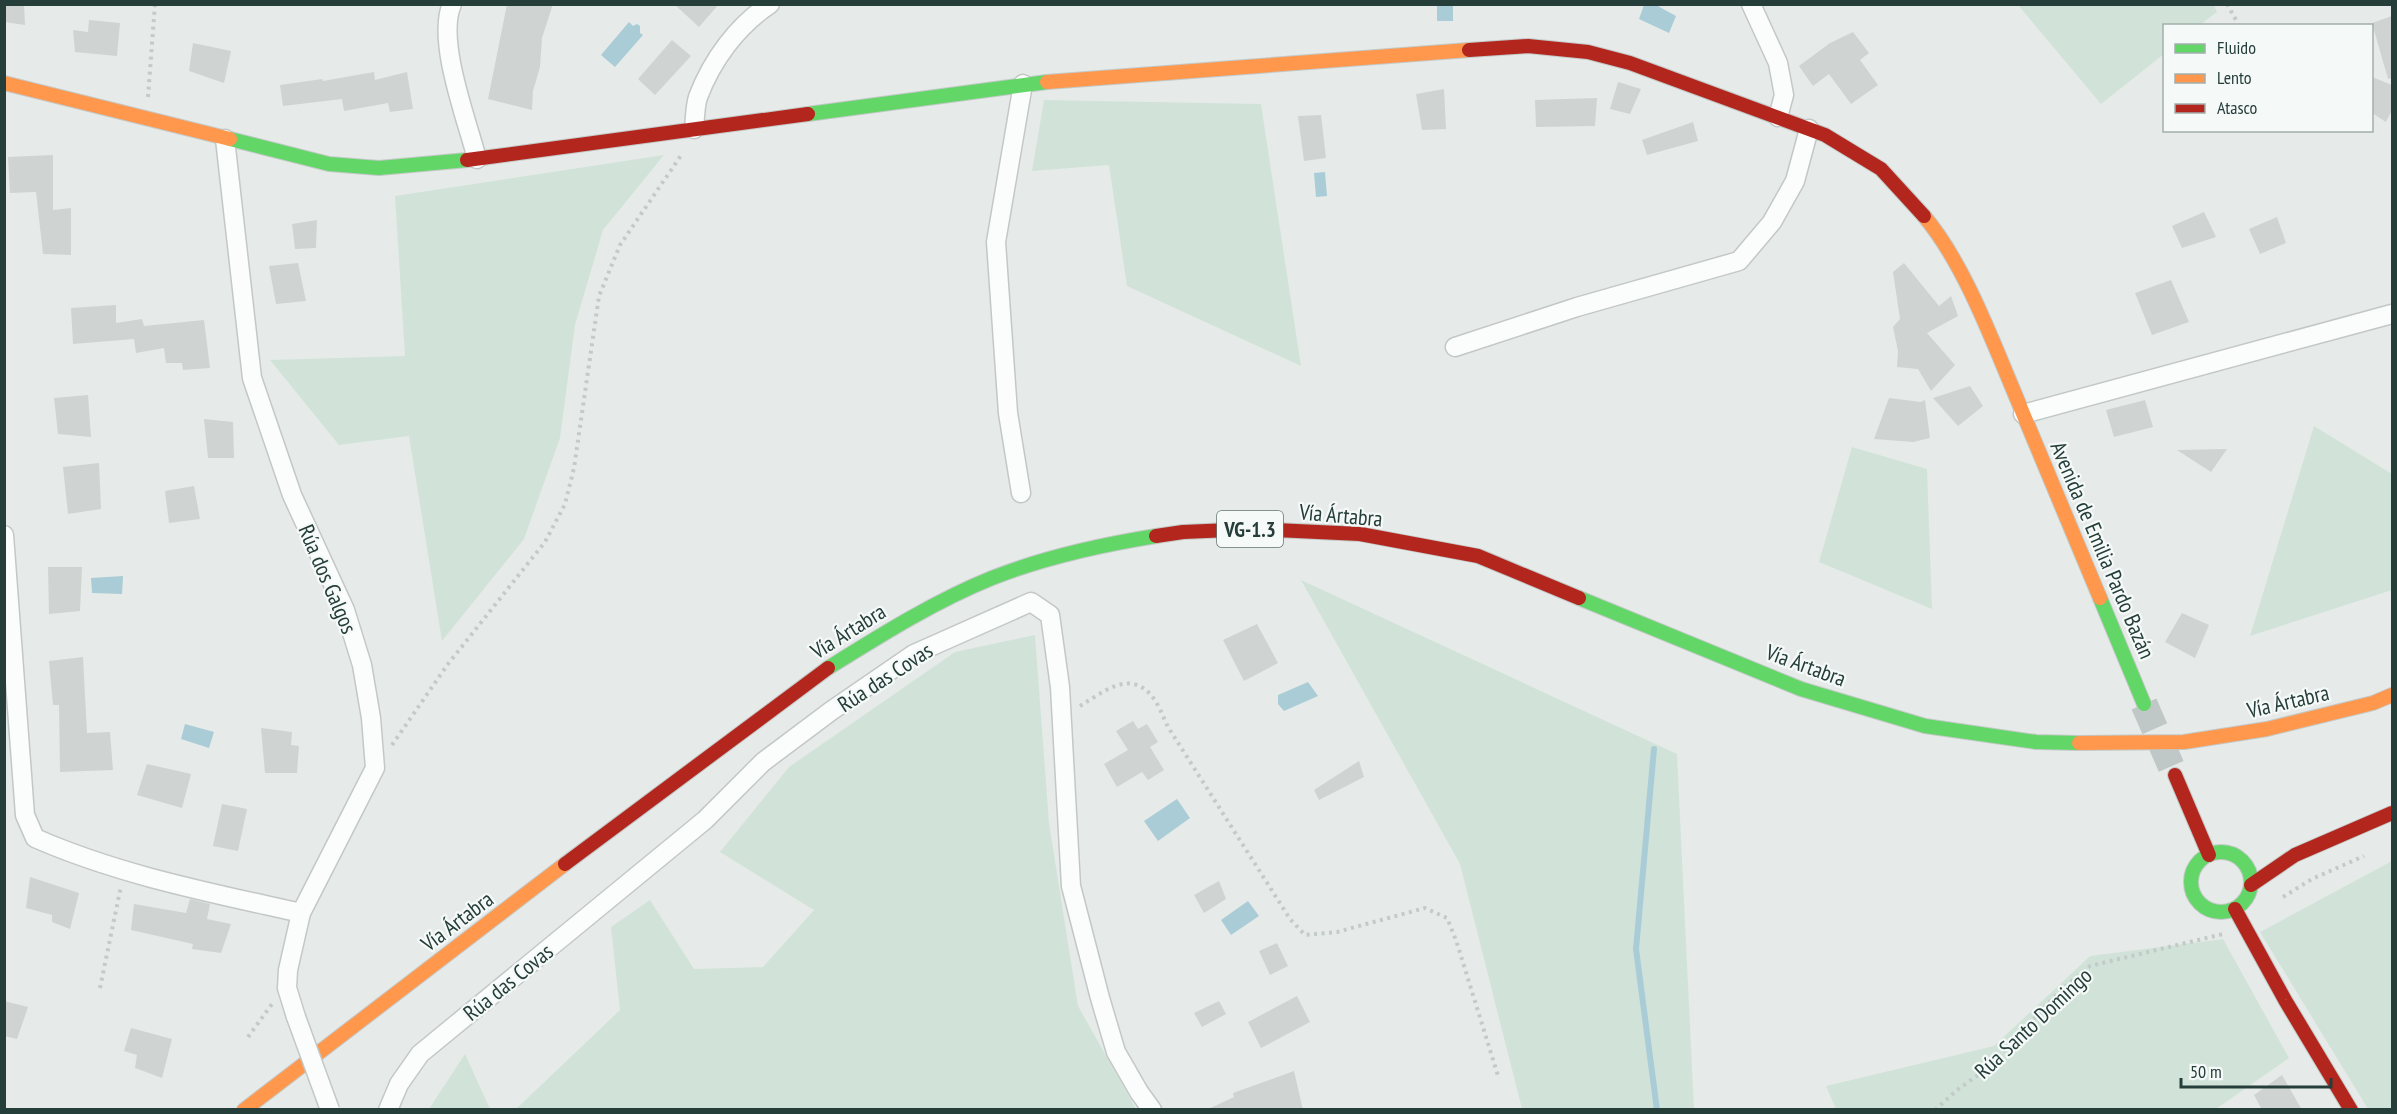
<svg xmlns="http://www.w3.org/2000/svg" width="2397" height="1114" font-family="'PT Sans Narrow',sans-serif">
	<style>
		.green { fill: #d1e3d8 }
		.water { fill: #aaccd6 }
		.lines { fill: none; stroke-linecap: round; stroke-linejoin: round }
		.stream { stroke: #aaccd6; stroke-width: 6 }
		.building { fill: #cfd4d2 }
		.secondary-tunnel { stroke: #bfc8c6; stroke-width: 27; stroke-dasharray: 27 14; stroke-linecap: butt }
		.street-casing { stroke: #c3c8c6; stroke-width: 21 }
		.fast-casing { stroke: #c3c9c7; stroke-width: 16 }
		.slow-casing { stroke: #c3c9c7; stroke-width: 16 }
		.jam-casing { stroke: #c3c9c7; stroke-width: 16 }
		.path { stroke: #c2cbc9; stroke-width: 4; stroke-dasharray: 3 4.5; stroke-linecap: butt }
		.street { stroke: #fbfcfc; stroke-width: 18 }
		.fast { stroke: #63d668; stroke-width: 14 }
		.slow { stroke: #ff974d; stroke-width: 14 }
		.jam { stroke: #b3261e; stroke-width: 14 }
		.street-bridge-casing { stroke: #c3c8c6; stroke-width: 21; stroke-linecap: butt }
		.street-bridge { stroke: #fbfcfc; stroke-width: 18 }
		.labels { text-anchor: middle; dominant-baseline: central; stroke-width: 4.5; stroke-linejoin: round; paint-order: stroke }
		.shield { fill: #f5f9f8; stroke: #637672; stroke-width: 1.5 }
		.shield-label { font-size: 21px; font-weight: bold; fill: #253e39 }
		.street-label { font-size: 22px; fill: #253e39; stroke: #f5f9f8 }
	</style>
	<rect width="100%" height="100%" fill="#e6ebe9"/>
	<g class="green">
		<polygon points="2214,5 2217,12 2200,25 2164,26 2164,54 2101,104 2018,5"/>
		<polygon points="1044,100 1261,104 1301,366 1127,286 1109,165 1032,171"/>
		<polygon points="664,155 603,230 575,325 560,438 524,539 442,641 409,436 339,445 270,360 405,356 395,196"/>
		<polygon points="2314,426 2392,474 2392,590 2250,636"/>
		<polygon points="1852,447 1927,469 1932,609 1819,562"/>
		<polygon points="1301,580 1677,754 1694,1109 1522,1109 1460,864"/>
		<polygon points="1035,635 1049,823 1078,1006 1136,1109 516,1109 620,1010 611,927 650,900 694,969 763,967 814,910 720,852 789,767 955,652"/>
		<polygon points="2392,861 2392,1109 2368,1109 2260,932"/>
		<polygon points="2223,939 2289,1058 2216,1109 1836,1109 1826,1086 1994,1046 2090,956"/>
		<polygon points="465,1054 490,1109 429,1109"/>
	</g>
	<g class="water">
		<rect x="1437" y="5" width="16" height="16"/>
		<polygon points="1644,5 1656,5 1676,16 1669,33 1639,19"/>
		<polygon points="629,22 633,26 637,24 640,26 640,33 643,35 615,67 601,55"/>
		<polygon points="1325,172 1327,196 1316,197 1314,173"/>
		<polygon points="123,576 122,594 92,593 91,578"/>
		<polygon points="1308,682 1318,696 1284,711 1278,704 1278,695"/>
		<polygon points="185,724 214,732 209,748 181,739"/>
		<polygon points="1177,799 1190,818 1158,841 1144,821"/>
		<polygon points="1248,901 1259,916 1231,935 1221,920"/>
	</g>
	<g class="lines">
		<polyline class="stream" points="1654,749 1636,949 1657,1110"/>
	</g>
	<g class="building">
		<polygon points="4,4 24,4 25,25 4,22"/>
		<polygon points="507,4 553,4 542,38 540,67 533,91 532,110 488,99"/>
		<polygon points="674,4 719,4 699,27"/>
		<polygon points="2392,16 2392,78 2388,79 2372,23"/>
		<polygon points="89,20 120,23 117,56 75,52 73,30 88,32"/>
		<polygon points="1853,32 1869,53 1860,60 1878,85 1851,104 1829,74 1813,86 1799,66 1830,43"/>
		<polygon points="672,40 691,56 655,95 638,79"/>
		<polygon points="193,43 231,51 224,83 189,71"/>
		<polygon points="374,72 375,80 407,72 413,109 390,112 388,103 344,111 342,99 283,106 280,85 322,79 323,81"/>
		<polygon points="2372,77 2392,85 2392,110 2386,122 2372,113"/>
		<polygon points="1618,82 1641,89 1630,114 1610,109"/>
		<polygon points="1444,89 1446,129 1422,130 1416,94"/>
		<polygon points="1597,98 1595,126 1536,127 1535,100"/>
		<polygon points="1321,115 1326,158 1304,161 1298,116"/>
		<polygon points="1693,122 1698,141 1647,155 1642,140"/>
		<polygon points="53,155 53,210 71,208 71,255 43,254 36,192 10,193 8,157"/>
		<polygon points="2204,212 2216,237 2182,248 2172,226"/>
		<polygon points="2277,217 2286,243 2260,254 2249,229"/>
		<polygon points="317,220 316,248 295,249 292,224"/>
		<polygon points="298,263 306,301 276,304 269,266"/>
		<polygon points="1904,263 1939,306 1951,296 1958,316 1927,333 1955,365 1931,391 1918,369 1897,367 1898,351 1893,327 1900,319 1893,272"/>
		<polygon points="2171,280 2189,322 2152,335 2135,293"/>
		<polygon points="116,305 116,323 142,319 144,326 204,320 210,368 183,370 182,363 166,363 164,348 136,353 134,339 73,344 71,308"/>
		<polygon points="1970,386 1983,406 1958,426 1933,398"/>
		<polygon points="88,395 91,437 58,434 54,398"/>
		<polygon points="1889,398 1921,402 1925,400 1930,438 1913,442 1874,439"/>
		<polygon points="2145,400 2153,427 2114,437 2106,410"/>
		<polygon points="204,419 233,422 234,458 208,458"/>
		<polygon points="2227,449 2211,472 2177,450"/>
		<polygon points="99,463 101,509 68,514 63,467"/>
		<polygon points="194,486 200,519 169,523 165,491"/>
		<polygon points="48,567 82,567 80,611 49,614"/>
		<polygon points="2182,613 2209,625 2195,658 2165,642"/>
		<polygon points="1257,624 1278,663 1244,681 1223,640"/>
		<polygon points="83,657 87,733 110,732 113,770 60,772 59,705 53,705 49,661"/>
		<polygon points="1133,721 1138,729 1147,724 1158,742 1150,747 1164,770 1148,780 1142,772 1117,787 1104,764 1128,750 1116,731"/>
		<polygon points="261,728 292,732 291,745 299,746 297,773 265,773"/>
		<polygon points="1359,761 1364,777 1319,800 1314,790"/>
		<polygon points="147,764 191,774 182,808 137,795"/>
		<polygon points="222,804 247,809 238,851 213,846"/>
		<polygon points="30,877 79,893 70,929 52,922 52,915 26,908"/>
		<polygon points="1219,881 1226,899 1204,913 1194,895"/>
		<polygon points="190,899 210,904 207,919 231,924 221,953 192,949 193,944 131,930 134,904 186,913"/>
		<polygon points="1277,943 1288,966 1270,975 1259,951"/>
		<polygon points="1297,996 1310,1022 1261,1048 1248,1022"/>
		<polygon points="4,1001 28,1007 17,1039 4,1036"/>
		<polygon points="1219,1001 1226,1014 1202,1027 1194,1013"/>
		<polygon points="131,1028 172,1039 162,1078 135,1068 137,1055 124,1051"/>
		<polygon points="1294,1071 1303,1110 1206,1110 1234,1097 1233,1093"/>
		<polygon points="2282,1075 2302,1110 2262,1110 2254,1095"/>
	</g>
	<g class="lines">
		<polyline class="secondary-tunnel" points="2144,704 2175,775"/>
		<g class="street-casing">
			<g id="street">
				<path d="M452,4c-16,36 15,116 25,155"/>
				<polyline points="1751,4 1778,63 1784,95 1778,117"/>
				<path d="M694,129c1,-10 1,-23 4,-32 14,-37 39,-71 72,-93"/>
				<polyline points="225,139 252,378 292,495 345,610 362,665 371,718 375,768 301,913 288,970 287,988 296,1017"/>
				<polyline points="1455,347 1577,307 1739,261 1772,222 1795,181 1809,129"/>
				<polyline points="2023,414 2392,314"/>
				<polyline points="1021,493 1008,413 996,242 1023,84"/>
				<path d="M4,535l21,280 10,23c84,37 177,55 266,75"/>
				<polyline points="388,1110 399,1084 420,1054 705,820 763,762 831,711 914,654 1031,602 1050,615 1060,687 1071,886 1100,998 1116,1052 1139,1092 1152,1110"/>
			</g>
		</g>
		<g class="fast-casing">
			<g id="fast">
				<polyline points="808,114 1047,82"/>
				<polyline points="230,139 329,164 379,168 467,160"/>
				<polyline points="1579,598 1801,689 1925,726 2036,742 2079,743"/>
				<polyline points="2100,598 2144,704"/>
				<path d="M828,668c53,-33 107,-67 164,-90 53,-21 108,-33 164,-42"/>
				<circle cx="2221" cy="882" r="30"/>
			</g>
		</g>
		<g class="slow-casing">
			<g id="slow">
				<polyline points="1047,82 1469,50"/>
				<polyline points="4,83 230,139"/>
				<path d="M1924,216c38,45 65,116 88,171 29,70 59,141 88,211"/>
				<polyline points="2079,743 2184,742 2267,729 2373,703 2392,695"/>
				<polyline points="244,1110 565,864"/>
			</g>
		</g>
		<g class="jam-casing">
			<g id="jam">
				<polyline points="1469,50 1528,46 1588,52 1630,63 1825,135 1881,169 1924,216"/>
				<polyline points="467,160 808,114"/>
				<polyline points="1156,536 1183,532 1253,529 1360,534 1478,556 1579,598"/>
				<polyline points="2175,775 2209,855"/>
				<polyline points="565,864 828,668"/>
				<polyline points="2251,885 2295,855 2392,813"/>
				<polyline points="2235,909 2285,1000 2351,1110"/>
			</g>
		</g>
		<g class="path">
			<polyline points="2227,4 2236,20"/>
			<polyline points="148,97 155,4"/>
			<path d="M1080,706c22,-13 48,-36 70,-12 8,8 13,23 18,33l122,192 15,16 32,-3 88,-24 22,10 9,22 43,139"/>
			<polyline points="392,745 448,664 545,542 565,504 574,468 599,296 620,245 682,154"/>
			<polyline points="2283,897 2312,879 2364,856"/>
			<polyline points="100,988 121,886"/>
			<polyline points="248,1037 272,1004"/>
			<polyline points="1935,1110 1957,1090 1988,1068 2060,991 2090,966 2223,934"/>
		</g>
		<use href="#street" class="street"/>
		<use href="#fast" class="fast"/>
		<use href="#slow" class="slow"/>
		<use href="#jam" class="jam"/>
		<g class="street-bridge-casing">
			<polyline id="street-bridge" points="296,1017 330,1110"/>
		</g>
		<use href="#street-bridge" class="street-bridge"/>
	</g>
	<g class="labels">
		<rect class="shield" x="1217" y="511" width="66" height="36" rx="4.5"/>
		<g class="shield-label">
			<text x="1250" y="529">VG-1.3</text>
		</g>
		<g class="street-label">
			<text transform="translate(1341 515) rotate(5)">Vía Ártabra</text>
			<text transform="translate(2103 550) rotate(67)">Avenida de Emilia Pardo Bazán</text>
			<text transform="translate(328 579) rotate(67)">Rúa dos Galgos</text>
			<text transform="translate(848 631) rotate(-32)">Vía Ártabra</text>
			<text transform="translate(1806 665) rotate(20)">Vía Ártabra</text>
			<text transform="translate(885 677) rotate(-33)">Rúa das Covas</text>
			<text transform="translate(2288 701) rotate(-13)">Vía Ártabra</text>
			<text transform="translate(457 921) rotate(-37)">Vía Ártabra</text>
			<text transform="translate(508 982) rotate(-39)">Rúa das Covas</text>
			<text transform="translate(2033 1023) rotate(-43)">Rúa Santo Domingo</text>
		</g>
	</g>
	<rect width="2397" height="1114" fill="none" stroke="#253e39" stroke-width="12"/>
	<rect x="2163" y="24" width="210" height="108" fill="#f5f9f8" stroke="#a2aeac" stroke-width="1.5"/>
	<rect x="2175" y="44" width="30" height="9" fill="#63d668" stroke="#a2aeac" stroke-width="1.5"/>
	<text x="2217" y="54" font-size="18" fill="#253e39">Fluido</text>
	<rect x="2175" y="74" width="30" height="9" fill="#ff974d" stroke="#a2aeac" stroke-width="1.5"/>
	<text x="2217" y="84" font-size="18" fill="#253e39">Lento</text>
	<rect x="2175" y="104" width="30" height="9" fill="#b3261e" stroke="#a2aeac" stroke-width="1.5"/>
	<text x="2217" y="114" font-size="18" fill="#253e39">Atasco</text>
	<path d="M2181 1078v9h150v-9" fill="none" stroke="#253e39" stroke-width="3"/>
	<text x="2190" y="1078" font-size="18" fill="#253e39" stroke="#f5f9f8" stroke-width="4.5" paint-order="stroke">50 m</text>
</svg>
